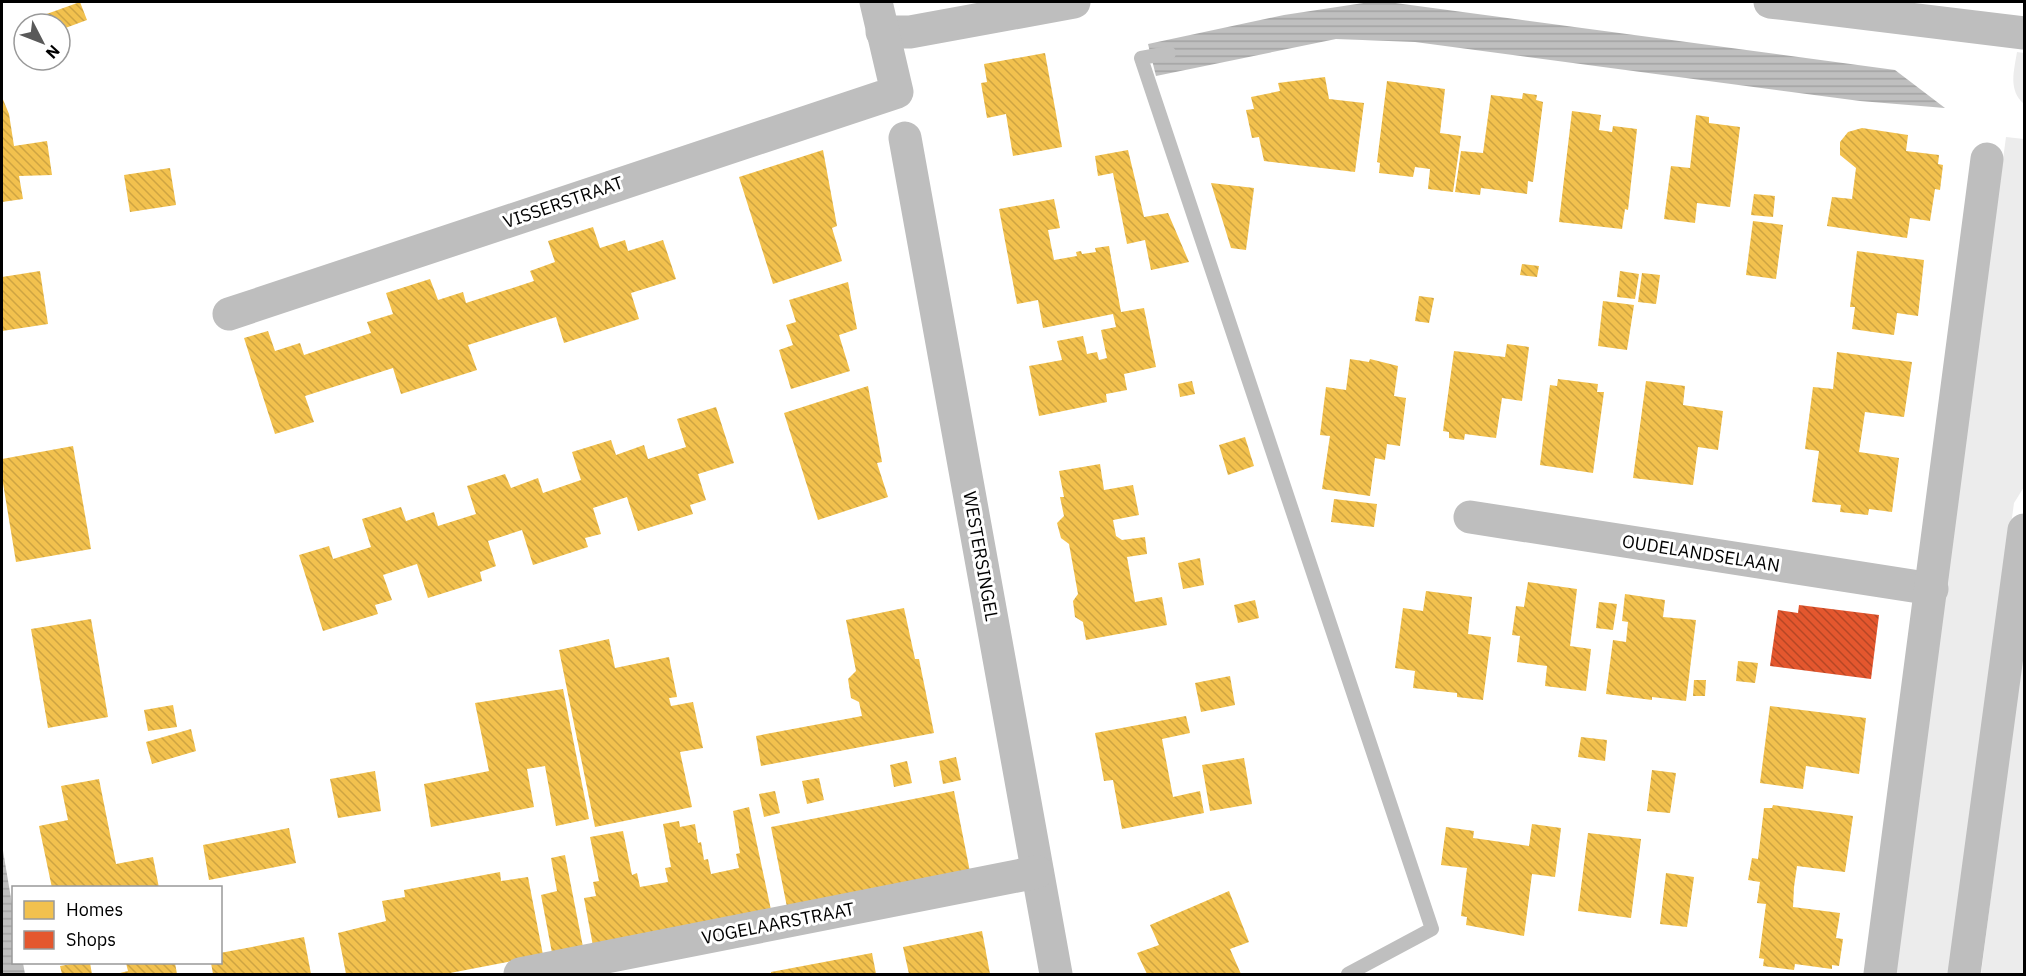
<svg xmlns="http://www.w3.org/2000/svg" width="2026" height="976" font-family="'IBM Plex Sans',sans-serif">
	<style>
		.green { fill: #ececec }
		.water { fill: url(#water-rules) }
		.homes { fill: url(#homes-back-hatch) }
		.shops { fill: url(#shops-back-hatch) }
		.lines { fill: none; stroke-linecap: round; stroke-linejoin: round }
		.stream { stroke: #bfbfbf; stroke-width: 14 }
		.minor { stroke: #bebebe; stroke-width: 33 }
		.labels { text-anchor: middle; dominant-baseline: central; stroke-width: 6; stroke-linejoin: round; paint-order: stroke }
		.street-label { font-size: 18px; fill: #000; stroke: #fff }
	</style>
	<defs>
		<pattern id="water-rules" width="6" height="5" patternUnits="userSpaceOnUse" patternTransform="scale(1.5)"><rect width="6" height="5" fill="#bfbfbf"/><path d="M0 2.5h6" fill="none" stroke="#a2a2a2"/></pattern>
		<pattern id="homes-back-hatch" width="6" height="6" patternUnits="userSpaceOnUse" patternTransform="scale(1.5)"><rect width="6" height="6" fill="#f2c14e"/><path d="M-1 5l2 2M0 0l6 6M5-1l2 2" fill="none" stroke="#cea442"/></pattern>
		<pattern id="shops-back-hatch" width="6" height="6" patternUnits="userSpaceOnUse" patternTransform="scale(1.5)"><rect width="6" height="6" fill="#e4572e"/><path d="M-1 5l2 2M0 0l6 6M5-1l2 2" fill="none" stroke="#b64625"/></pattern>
	</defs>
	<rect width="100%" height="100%" fill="#fff"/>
	<g class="green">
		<path d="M2017,52l7,1v51c-16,-14 -10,-33 -7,-52z"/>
		<polygon points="2006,137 2024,139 2024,487 2014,503 1950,974 1894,974"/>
		<polygon points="2024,638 2024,974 1981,974"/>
	</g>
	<g class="water">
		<polygon points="1370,2 1388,2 1895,70 1945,108 1860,101 1415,42 1336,39 1156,76 1148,44 1284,15"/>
		<polygon points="2,845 13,910 14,962 23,963 25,974 2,974"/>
	</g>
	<g class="homes">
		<polygon points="80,2 87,20 60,30 60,24 44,24 41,16"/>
		<polygon points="1045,53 1062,147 1013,156 1006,114 987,118 981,83 987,82 984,64"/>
		<polygon points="1325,77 1329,99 1364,103 1355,172 1264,161 1259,137 1252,138 1246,110 1254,109 1251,97 1280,91 1278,83"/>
		<polygon points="1387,81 1445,89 1440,133 1461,136 1453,192 1428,189 1430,169 1415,167 1413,177 1379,173 1380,163 1377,162"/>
		<polygon points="1523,93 1537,95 1536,100 1543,102 1533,182 1528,181 1527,194 1481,188 1480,195 1455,192 1461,151 1483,153 1491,95 1522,99"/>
		<polygon points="2,97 9,114 14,146 47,141 52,175 19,176 23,199 2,202"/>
		<polygon points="1572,111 1601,115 1599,130 1612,132 1613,126 1637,129 1628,210 1625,209 1622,229 1559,222"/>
		<polygon points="1696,115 1709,117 1709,123 1740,127 1730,207 1697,203 1695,223 1664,219 1671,166 1690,168"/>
		<polygon points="1862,128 1908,135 1906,151 1939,155 1938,164 1943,165 1940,190 1935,189 1930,221 1910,218 1907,238 1827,226 1832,197 1852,199 1856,168 1840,155 1840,142 1848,132"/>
		<polygon points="823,150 837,226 832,228 842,261 773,284 739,177"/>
		<polygon points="1128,150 1144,217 1168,213 1189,262 1151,270 1145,240 1127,244 1113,173 1098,176 1095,156"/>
		<polygon points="170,168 176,205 130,212 124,175"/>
		<polygon points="1211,183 1254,188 1246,250 1231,248"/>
		<polygon points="1754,194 1775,196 1773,217 1751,215"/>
		<polygon points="1054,199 1060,228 1048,230 1054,260 1077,256 1076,252 1081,251 1082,254 1096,252 1095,248 1109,246 1121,312 1144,308 1156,367 1124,374 1127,390 1106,394 1107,402 1039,416 1029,366 1062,360 1057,341 1083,336 1087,354 1097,352 1099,360 1107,358 1101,330 1116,327 1113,314 1043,328 1038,300 1017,304 999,209"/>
		<polygon points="1753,221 1783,225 1776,279 1746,275"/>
		<polygon points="593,227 600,248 625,240 628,251 663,240 676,279 631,293 639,319 564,343 556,317 468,345 477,370 401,394 393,368 305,396 314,422 275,434 244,338 268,331 275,351 300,343 304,355 371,333 367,322 393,314 386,293 430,279 438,300 463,292 466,303 534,281 530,271 555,262 548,241"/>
		<polygon points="1857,251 1924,260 1918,316 1897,313 1894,335 1852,329 1855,307 1850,307"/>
		<polygon points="1522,264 1539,266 1537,277 1520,275"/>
		<polygon points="40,271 48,324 2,331 2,277"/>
		<polygon points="1620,271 1639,274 1635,299 1617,297"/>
		<polygon points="1642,273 1660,275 1656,304 1638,302"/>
		<polygon points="848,282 857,329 839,335 850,371 791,389 779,350 793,345 786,325 796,322 789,300"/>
		<polygon points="1419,296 1434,298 1429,323 1415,321"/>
		<polygon points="1603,301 1634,305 1627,350 1598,346"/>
		<polygon points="1507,344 1529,347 1522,401 1502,398 1496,438 1465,434 1464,440 1449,438 1449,432 1443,431 1454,351 1505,357"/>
		<polygon points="1837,352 1912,362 1904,417 1865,412 1859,452 1899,458 1892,512 1869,509 1868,515 1840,512 1841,505 1812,502 1819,451 1805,449 1813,387 1833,389"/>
		<polygon points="1350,359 1369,362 1370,359 1398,366 1394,396 1406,398 1400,446 1387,444 1385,460 1375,458 1370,496 1322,489 1330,436 1320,435 1326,387 1346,390"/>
		<polygon points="1558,379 1598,384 1597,392 1604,392 1593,473 1540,465 1550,385 1557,386"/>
		<polygon points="1192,381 1195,394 1180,397 1178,384"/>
		<polygon points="1646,381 1685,386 1683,405 1723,411 1718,450 1698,447 1693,485 1633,478"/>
		<polygon points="868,386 882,462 877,463 888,497 818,520 784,413"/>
		<polygon points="716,407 734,463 698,474 706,500 690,505 693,514 638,531 627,497 593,508 601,534 585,538 588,547 533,565 522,530 488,541 496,566 480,572 482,581 428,598 417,564 383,575 392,600 375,605 378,614 323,631 299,555 329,546 333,559 371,547 362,519 401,507 406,521 434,512 438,526 476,514 467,486 505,474 511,488 538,478 543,493 581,480 572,452 611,440 616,455 644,445 648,459 686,447 677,419"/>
		<polygon points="1245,437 1254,466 1228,475 1219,445"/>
		<polygon points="73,446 91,549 16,562 2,477 2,459"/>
		<polygon points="1100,464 1104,490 1133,485 1139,515 1113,520 1116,536 1122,540 1145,537 1147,554 1127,557 1135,602 1162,597 1167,625 1086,640 1083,622 1075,617 1073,601 1078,594 1069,544 1061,538 1057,523 1064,516 1060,497 1064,497 1059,471"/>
		<polygon points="1334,499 1377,504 1374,527 1331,522"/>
		<polygon points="1200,558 1204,585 1183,589 1178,563"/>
		<polygon points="1528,582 1577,589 1570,646 1591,649 1586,691 1545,686 1547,666 1517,662 1520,636 1512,635 1516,606 1524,607"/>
		<polygon points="1426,591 1472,597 1468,634 1491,637 1483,700 1457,697 1457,693 1413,688 1415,671 1395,668 1403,608 1423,611"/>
		<polygon points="1625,594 1665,600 1663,617 1696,620 1686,701 1652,697 1652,700 1606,694 1613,640 1626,642 1628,622 1622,621"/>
		<polygon points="1255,600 1259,618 1238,623 1234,605"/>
		<polygon points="1599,602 1617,604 1613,630 1596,628"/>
		<polygon points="904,608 915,659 919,659 934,733 761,766 756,736 862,716 859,702 851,698 848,679 856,671 846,620"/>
		<polygon points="91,619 108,717 48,728 31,629"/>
		<polygon points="609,639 615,668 669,657 677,697 669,698 671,706 693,702 703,748 680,752 692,807 595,827 559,650"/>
		<polygon points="1738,661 1758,663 1755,683 1736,681"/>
		<polygon points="1230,676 1235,705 1201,712 1195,683"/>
		<polygon points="1694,680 1706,680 1705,696 1693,696"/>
		<polygon points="563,689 589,819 556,826 545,766 527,769 534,807 431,827 424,784 489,771 475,703"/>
		<polygon points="173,705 177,727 148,731 144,710"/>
		<polygon points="1770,706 1866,718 1859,774 1806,766 1803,789 1760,783"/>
		<polygon points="1186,716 1190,733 1162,739 1173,797 1200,791 1204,813 1122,829 1113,780 1104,781 1095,733"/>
		<polygon points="191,729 196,751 152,764 146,742"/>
		<polygon points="1581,737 1607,740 1605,761 1578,757"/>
		<polygon points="956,757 961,780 943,784 939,761"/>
		<polygon points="1244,758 1252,804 1210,811 1202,765"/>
		<polygon points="907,761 912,783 894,787 890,765"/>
		<polygon points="1652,770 1676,773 1670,813 1647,811"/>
		<polygon points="375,771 381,811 338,818 330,779"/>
		<polygon points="819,778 824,800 807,804 802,781"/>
		<polygon points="99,779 116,864 153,857 159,888 52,888 39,826 68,820 61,786"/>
		<polygon points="775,791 780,813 764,817 759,794"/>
		<polygon points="954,791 970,872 787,907 771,827"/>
		<polygon points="1773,805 1853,816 1845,872 1797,866 1794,887 1793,907 1840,913 1836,938 1843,939 1839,966 1832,965 1832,969 1795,964 1794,970 1763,966 1764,959 1759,958 1766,904 1757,903 1760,882 1748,880 1752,858 1758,859 1764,808 1772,808"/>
		<polygon points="749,807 771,910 593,946 584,898 596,896 593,882 599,881 590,837 623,831 632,875 637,873 640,887 668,882 665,868 671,867 663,824 679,821 680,827 695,824 698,843 701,842 704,860 708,859 711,874 739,868 736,854 740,853 733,811"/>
		<polygon points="1532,824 1561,828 1555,877 1532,874 1524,936 1466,925 1467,917 1461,916 1467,868 1441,865 1446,827 1474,831 1473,838 1529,846"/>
		<polygon points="289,828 296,863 209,880 203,845"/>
		<polygon points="1588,833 1641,839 1631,918 1578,911"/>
		<polygon points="565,855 583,947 552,953 541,895 557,891 551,858"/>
		<polygon points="500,872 501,881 528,877 543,955 445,974 346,974 338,933 386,921 382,901 405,897 404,890"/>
		<polygon points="1666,873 1694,877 1687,927 1660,924"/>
		<polygon points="1229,891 1249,942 1230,949 1241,974 1147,974 1137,953 1159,945 1150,925"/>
		<polygon points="982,931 990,974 909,974 903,947"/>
		<polygon points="304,937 311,974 213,974 211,963 220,963 220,953"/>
		<polygon points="872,953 876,974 771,974 771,972"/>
		<polygon points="77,963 90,963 92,974 62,974 60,966"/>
		<polygon points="126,963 175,963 177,974 116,974 128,971"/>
	</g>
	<polygon class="shops" points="1799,605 1879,615 1871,679 1770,666 1778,610 1798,613"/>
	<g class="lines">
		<polyline class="stream" points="1169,53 1141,58 1432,929 1348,974"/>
		<g class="minor">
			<polyline points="1770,2 2024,33"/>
			<polyline points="882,32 910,32 1074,2"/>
			<polyline points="905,138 1056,974"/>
			<polyline points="229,314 897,92 876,2"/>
			<polyline points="1470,517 1932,589"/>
			<polyline points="520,974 1037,872"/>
			<polyline points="1880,974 1987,159"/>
			<polyline points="1964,974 2024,530"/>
		</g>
	</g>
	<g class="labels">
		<g class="street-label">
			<text transform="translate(563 202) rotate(-19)">VISSERSTRAAT</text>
			<text transform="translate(1701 553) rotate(9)">OUDELANDSELAAN</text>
			<text transform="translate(981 556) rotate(80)">WESTERSINGEL</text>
			<text transform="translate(778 923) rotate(-11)">VOGELAARSTRAAT</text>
		</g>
	</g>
	<rect width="2026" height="976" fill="none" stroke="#000000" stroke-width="6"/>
	<rect x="12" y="886" width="210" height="78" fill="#ffffff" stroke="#999999" stroke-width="1.5"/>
	<rect x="24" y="901" width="30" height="18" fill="#f2c14e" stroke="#999999" stroke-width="1.5"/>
	<text x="66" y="916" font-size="18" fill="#000000">Homes</text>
	<rect x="24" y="931" width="30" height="18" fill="#e4572e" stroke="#999999" stroke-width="1.5"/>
	<text x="66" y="946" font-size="18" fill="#000000">Shops</text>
	<g transform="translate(42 42) rotate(132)"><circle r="28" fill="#ffffff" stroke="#999999" stroke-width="1.5"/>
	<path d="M0-4.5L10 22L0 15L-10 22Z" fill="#595959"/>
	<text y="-9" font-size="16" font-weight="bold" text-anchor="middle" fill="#000000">N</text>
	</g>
</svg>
